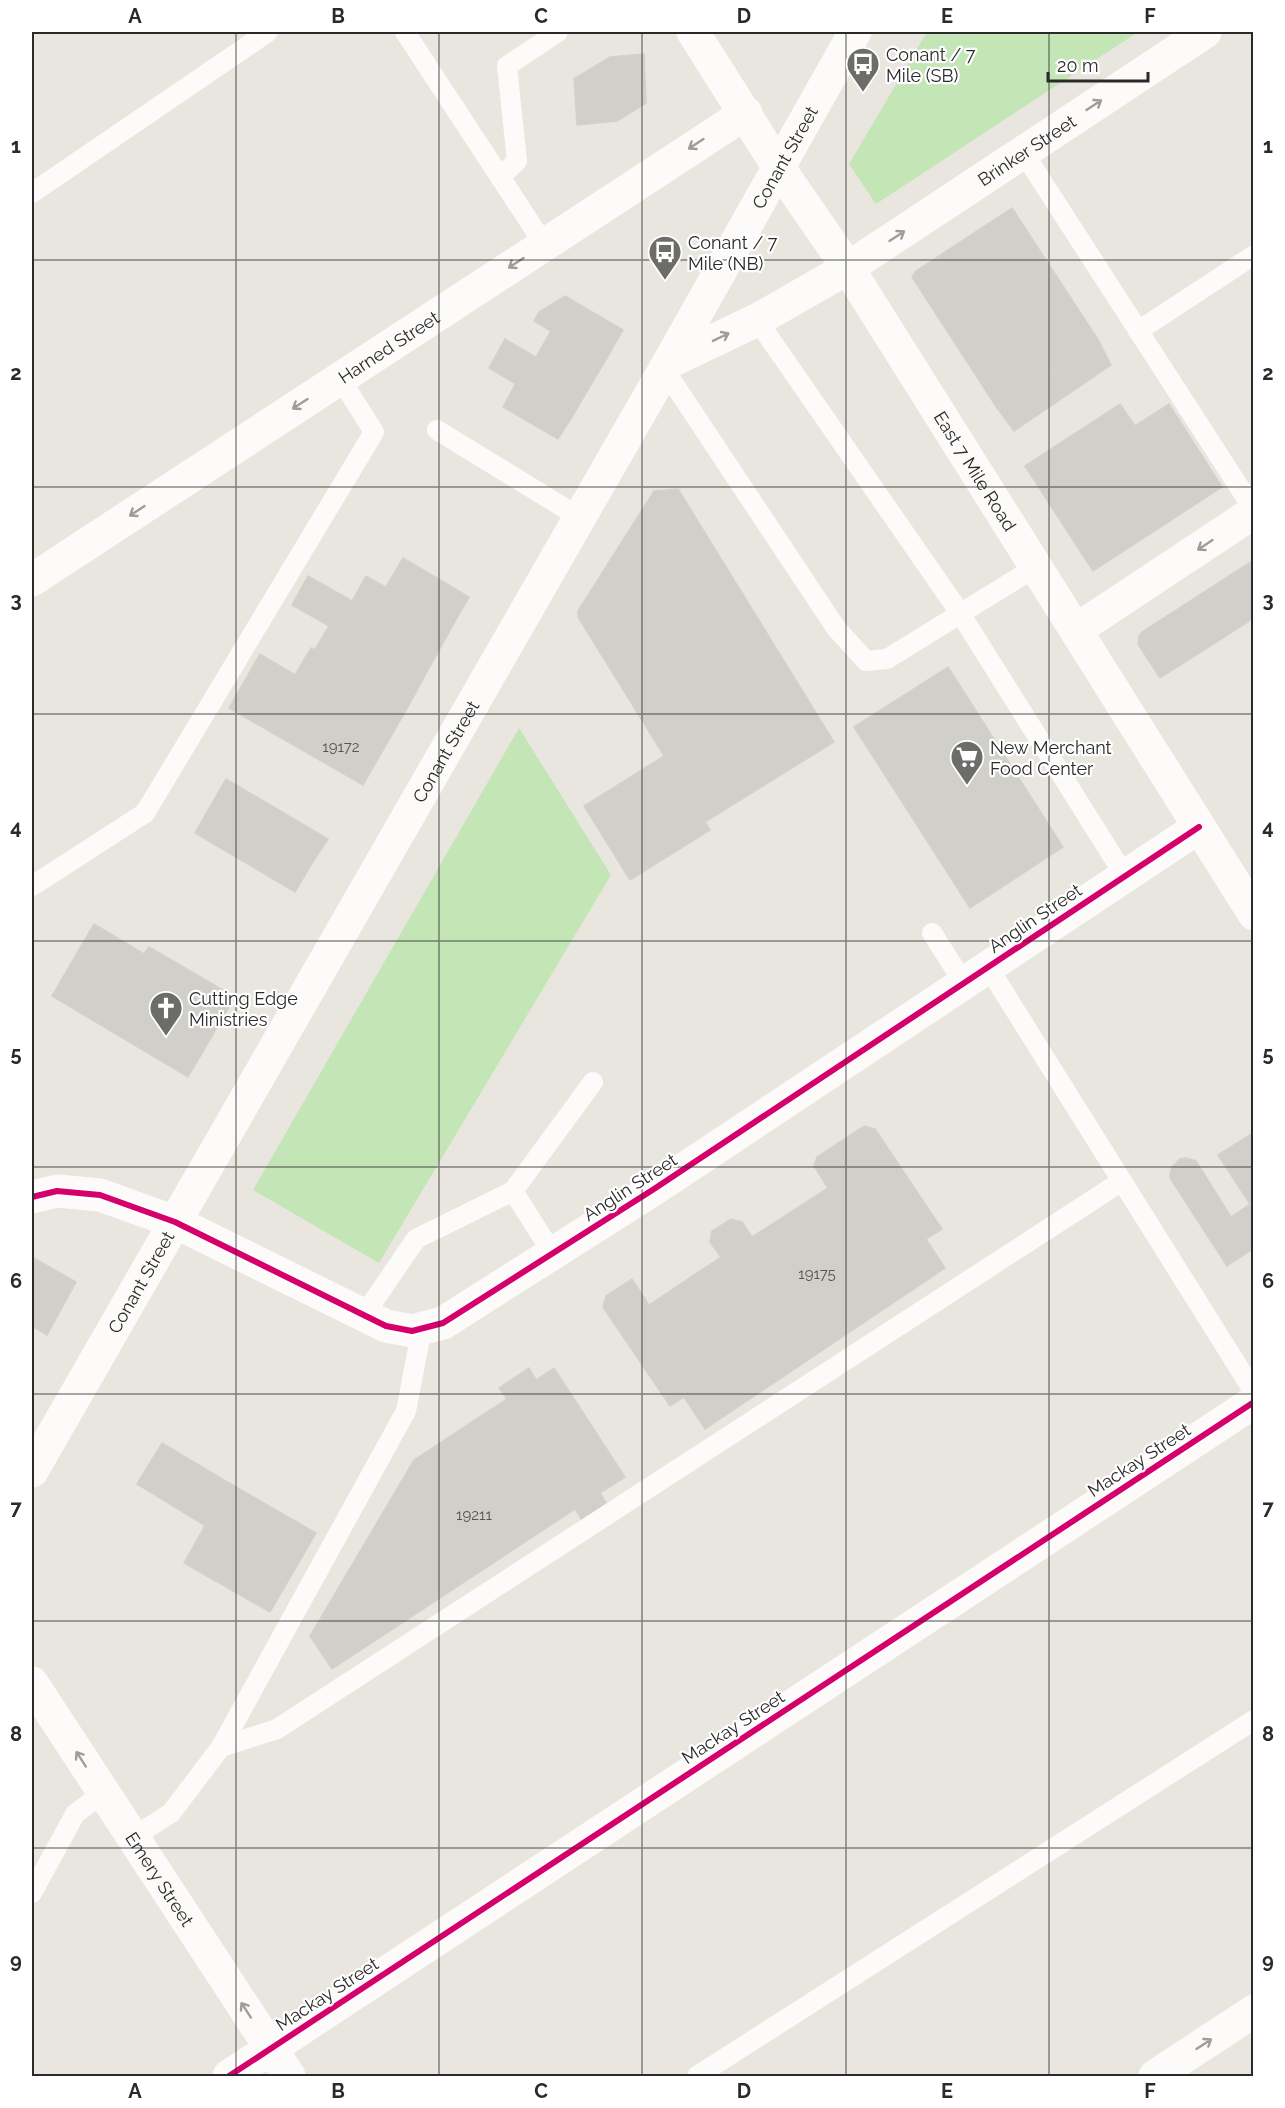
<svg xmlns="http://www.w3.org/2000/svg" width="1285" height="2108" font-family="Raleway,sans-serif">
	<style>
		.green { fill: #c4e5b6 }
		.building { fill: #d1cfca; stroke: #d3d1cb; stroke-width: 1.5 }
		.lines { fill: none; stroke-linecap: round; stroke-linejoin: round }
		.lane { stroke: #fcfbfa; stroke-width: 20 }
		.street { stroke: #fcfbfa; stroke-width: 33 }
		.secondary { stroke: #fcfbfa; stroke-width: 33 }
		.cycleway-casing { stroke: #fff; stroke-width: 10 }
		.cycleway { stroke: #d6006c; stroke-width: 6 }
		.oneway { stroke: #9e9d9c }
		.grid { fill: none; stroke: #2a2a2a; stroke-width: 1.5; stroke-opacity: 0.55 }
		.labels { text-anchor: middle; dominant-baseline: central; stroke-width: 4.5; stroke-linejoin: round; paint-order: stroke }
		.number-label { font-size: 15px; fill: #545453 }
		.poi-label { font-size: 18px; fill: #2a2a2a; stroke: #fff; text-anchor: start }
		.street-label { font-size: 18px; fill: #2a2a2a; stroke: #fff }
		.neatline { fill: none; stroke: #2a2a2a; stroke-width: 2 }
		.grid-label { font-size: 20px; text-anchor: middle; font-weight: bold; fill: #2a2a2a }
	</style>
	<rect width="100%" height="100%" fill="#e8e6df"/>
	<g class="green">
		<polygon points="927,32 1138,32 876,204 849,164"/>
		<polygon points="519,728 611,875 379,1263 253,1190"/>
	</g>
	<g class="building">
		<polygon points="644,54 646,103 617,121 577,125 574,79 610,57"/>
		<polygon points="1012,208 1099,341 997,408 912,277 916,271"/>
		<polygon points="565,296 623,330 604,363 534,321 539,312"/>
		<polygon points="551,331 604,363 589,388 536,357"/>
		<polygon points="505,339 589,388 572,417 489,368"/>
		<polygon points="1099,341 1111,365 1014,431 997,408"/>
		<polygon points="516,383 572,417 558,439 503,407"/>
		<polygon points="1120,404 1135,426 1169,404 1222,487 1093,571 1025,466"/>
		<polygon points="678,489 834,742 705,822 578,617 578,611 654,491"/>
		<polygon points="403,558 469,597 453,625 386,587"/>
		<polygon points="1252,561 1254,564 1254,618 1160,678 1138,644 1139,636 1142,632"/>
		<polygon points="308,576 352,601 366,576 453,625 423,679 292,605"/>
		<polygon points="329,626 423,679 409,705 314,651"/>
		<polygon points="311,648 409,705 363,785 229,708 260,654 295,675"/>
		<polygon points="948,667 1063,847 970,908 854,727"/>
		<polygon points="664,756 710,830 630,880 584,806"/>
		<polygon points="226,779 328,839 311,865 211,805"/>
		<polygon points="211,805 311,865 295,892 195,833"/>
		<polygon points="94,924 144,954 149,947 235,997 188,1077 52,996"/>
		<polygon points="864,1126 875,1129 942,1229 926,1239 945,1268 705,1429 684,1397 670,1406 603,1307 606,1296 632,1279 649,1305 721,1257 710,1242 712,1231 731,1219 742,1222 752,1237 828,1188 814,1166 817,1157"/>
		<polygon points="1254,1132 1254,1248 1227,1266 1170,1178 1170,1173 1172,1167 1180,1159 1186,1158 1196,1161 1231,1217 1250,1204 1218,1155"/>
		<polygon points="32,1257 76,1282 47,1335 32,1326"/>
		<polygon points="529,1368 536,1380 554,1368 625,1477 600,1493 607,1504 582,1520 575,1509 332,1669 310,1636 414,1460 507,1399 499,1388"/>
		<polygon points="162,1443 229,1483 204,1525 137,1484"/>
		<polygon points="229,1483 316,1533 270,1612 184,1563"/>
	</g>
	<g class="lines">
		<g class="lane">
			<polyline points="405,32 544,244"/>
			<polyline points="1023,152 1254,510"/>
			<polyline points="500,177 517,161 507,66 558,32"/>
			<polyline points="32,193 268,32"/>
			<polyline points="757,320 960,613 1125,876"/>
			<polyline points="1138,331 1254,255"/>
			<polyline points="664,369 836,628 866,661 887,659 1036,567"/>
			<polyline points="437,430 579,517"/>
			<polyline points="32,886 145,813 374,432 340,378"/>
			<polyline points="932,933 964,983"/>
			<polyline points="988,967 1254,1392"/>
			<polyline points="553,1254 513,1191 593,1082"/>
			<polyline points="364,1315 416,1239 513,1191"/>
			<polyline points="221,1747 406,1411 422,1328"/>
			<polyline points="132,1838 171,1813 221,1747 277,1729 1122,1181"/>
			<polyline points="32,1893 75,1814 103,1793"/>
			<polyline points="697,2076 1254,1720"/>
		</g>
		<g class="street">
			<path id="s1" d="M848,268l357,-236"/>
			<path id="s2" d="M32,580l714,-467"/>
			<polyline points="1076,630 1254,512"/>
			<polyline points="32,1197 57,1191 100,1195 175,1222 386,1326 412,1331 443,1323 654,1189 1199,827"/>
			<path id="s3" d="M32,1683l257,393"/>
			<polyline points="229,2076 1254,1402"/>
			<polyline points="1155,2076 1254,2011"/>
		</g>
		<g class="secondary">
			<path id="s4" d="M693,32l86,136 69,100 406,646"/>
			<polyline points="669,362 757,320 848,268"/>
			<path id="s5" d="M32,1471l637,-1109 186,-330"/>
		</g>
		<g class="cycleway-casing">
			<g id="cycleway">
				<polyline points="32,1197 57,1191 100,1195 175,1222 386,1326 412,1331 443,1323 654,1189 1199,827"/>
				<polyline points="229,2076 1254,1402"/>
			</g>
		</g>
		<use href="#cycleway" class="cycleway"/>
	</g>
	<defs><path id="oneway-shaft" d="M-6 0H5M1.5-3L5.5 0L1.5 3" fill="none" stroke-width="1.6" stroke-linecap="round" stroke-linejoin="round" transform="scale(1.5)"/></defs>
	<g class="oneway">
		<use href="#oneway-shaft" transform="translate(1094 105) rotate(-33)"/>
		<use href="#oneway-shaft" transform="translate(696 144) rotate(147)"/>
		<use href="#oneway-shaft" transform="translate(897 236) rotate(-33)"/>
		<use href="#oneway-shaft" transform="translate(516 263) rotate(147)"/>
		<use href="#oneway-shaft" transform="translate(721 337) rotate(-26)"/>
		<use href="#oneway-shaft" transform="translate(300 404) rotate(147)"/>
		<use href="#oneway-shaft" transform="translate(137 511) rotate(147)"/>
		<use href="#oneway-shaft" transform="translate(1205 545) rotate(146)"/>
		<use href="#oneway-shaft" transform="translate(81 1759) rotate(-123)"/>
		<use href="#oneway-shaft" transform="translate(246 2010) rotate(-123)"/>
		<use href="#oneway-shaft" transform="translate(1204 2044) rotate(-33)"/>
	</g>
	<path class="grid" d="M236,32v2044M439,32v2044M642,32v2044M846,32v2044M1049,32v2044M32,260h1222M32,487h1222M32,714h1222M32,941h1222M32,1167h1222M32,1394h1222M32,1621h1222M32,1848h1222"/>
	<defs>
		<g id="bus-pin" transform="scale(1.725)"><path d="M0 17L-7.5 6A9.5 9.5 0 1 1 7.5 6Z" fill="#6c6c69" stroke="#fff"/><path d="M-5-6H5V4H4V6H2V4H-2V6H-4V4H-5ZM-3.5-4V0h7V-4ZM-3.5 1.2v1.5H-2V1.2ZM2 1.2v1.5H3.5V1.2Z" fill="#fff"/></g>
		<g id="supermarket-pin" transform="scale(1.725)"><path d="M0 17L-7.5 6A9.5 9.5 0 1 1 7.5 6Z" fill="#6c6c69" stroke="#fff"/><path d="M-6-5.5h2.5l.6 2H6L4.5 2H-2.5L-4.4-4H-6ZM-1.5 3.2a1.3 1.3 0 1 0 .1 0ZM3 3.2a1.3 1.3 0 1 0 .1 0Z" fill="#fff"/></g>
		<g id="church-pin" transform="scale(1.725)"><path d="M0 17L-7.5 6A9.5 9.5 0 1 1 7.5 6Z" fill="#6c6c69" stroke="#fff"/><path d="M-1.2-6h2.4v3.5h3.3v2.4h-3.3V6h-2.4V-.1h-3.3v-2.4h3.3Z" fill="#fff"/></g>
	</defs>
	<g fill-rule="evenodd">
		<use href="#bus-pin" x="863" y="64"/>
		<use href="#bus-pin" x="665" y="252"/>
		<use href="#supermarket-pin" x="967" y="757"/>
		<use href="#church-pin" x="166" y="1008"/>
	</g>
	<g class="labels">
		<g class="number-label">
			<text x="341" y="747">19172</text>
			<text x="817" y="1274">19175</text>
			<text x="474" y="1515">19211</text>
		</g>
		<g class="poi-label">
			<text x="886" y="54">Conant / 7<tspan x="886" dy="21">Mile (SB)</tspan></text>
			<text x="688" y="242">Conant / 7<tspan x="688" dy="21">Mile (NB)</tspan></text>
			<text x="990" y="747">New Merchant<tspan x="990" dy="21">Food Center</tspan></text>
			<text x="189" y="998">Cutting Edge<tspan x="189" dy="21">Ministries</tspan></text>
		</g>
		<g class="street-label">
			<text stroke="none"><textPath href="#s1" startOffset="214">Brinker Street</textPath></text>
			<text stroke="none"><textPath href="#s5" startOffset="1514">Conant Street</textPath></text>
			<text stroke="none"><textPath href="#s2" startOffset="426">Harned Street</textPath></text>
			<text stroke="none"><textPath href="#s4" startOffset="522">East 7 Mile Road</textPath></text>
			<text stroke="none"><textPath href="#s5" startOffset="830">Conant Street</textPath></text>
			<text transform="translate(1035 918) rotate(-34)">Anglin Street</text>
			<text transform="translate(630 1187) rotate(-33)">Anglin Street</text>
			<text stroke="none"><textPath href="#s5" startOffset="218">Conant Street</textPath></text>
			<text transform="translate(1139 1460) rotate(-33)">Mackay Street</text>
			<text transform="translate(733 1727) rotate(-33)">Mackay Street</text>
			<text stroke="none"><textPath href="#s3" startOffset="234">Emery Street</textPath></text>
			<text transform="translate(327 1994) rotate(-33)">Mackay Street</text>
		</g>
	</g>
	<rect width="1285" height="2108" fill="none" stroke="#ffffff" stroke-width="66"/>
	<path d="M1048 72v9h100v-9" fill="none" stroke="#2a2a2a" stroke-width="3"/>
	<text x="1057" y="72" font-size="18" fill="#2a2a2a" stroke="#ffffff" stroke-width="4.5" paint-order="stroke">20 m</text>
	<rect x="33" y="33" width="1219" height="2042" class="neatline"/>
	<g class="grid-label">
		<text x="135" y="23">A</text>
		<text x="338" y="23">B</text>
		<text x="541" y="23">C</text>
		<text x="744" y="23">D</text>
		<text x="947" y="23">E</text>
		<text x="1150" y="23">F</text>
		<text x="16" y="153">1</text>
		<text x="1268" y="153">1</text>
		<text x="16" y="380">2</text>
		<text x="1268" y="380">2</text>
		<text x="16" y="607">3</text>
		<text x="1268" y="607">3</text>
		<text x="16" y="834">4</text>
		<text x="1268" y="834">4</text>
		<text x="16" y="1061">5</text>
		<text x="1268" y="1061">5</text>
		<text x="16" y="1288">6</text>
		<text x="1268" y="1288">6</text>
		<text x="16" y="1515">7</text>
		<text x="1268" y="1515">7</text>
		<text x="16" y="1741">8</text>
		<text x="1268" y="1741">8</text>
		<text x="16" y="1968">9</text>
		<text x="1268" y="1968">9</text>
		<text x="135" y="2098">A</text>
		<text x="338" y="2098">B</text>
		<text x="541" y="2098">C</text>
		<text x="744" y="2098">D</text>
		<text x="947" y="2098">E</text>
		<text x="1150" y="2098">F</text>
	</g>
</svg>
